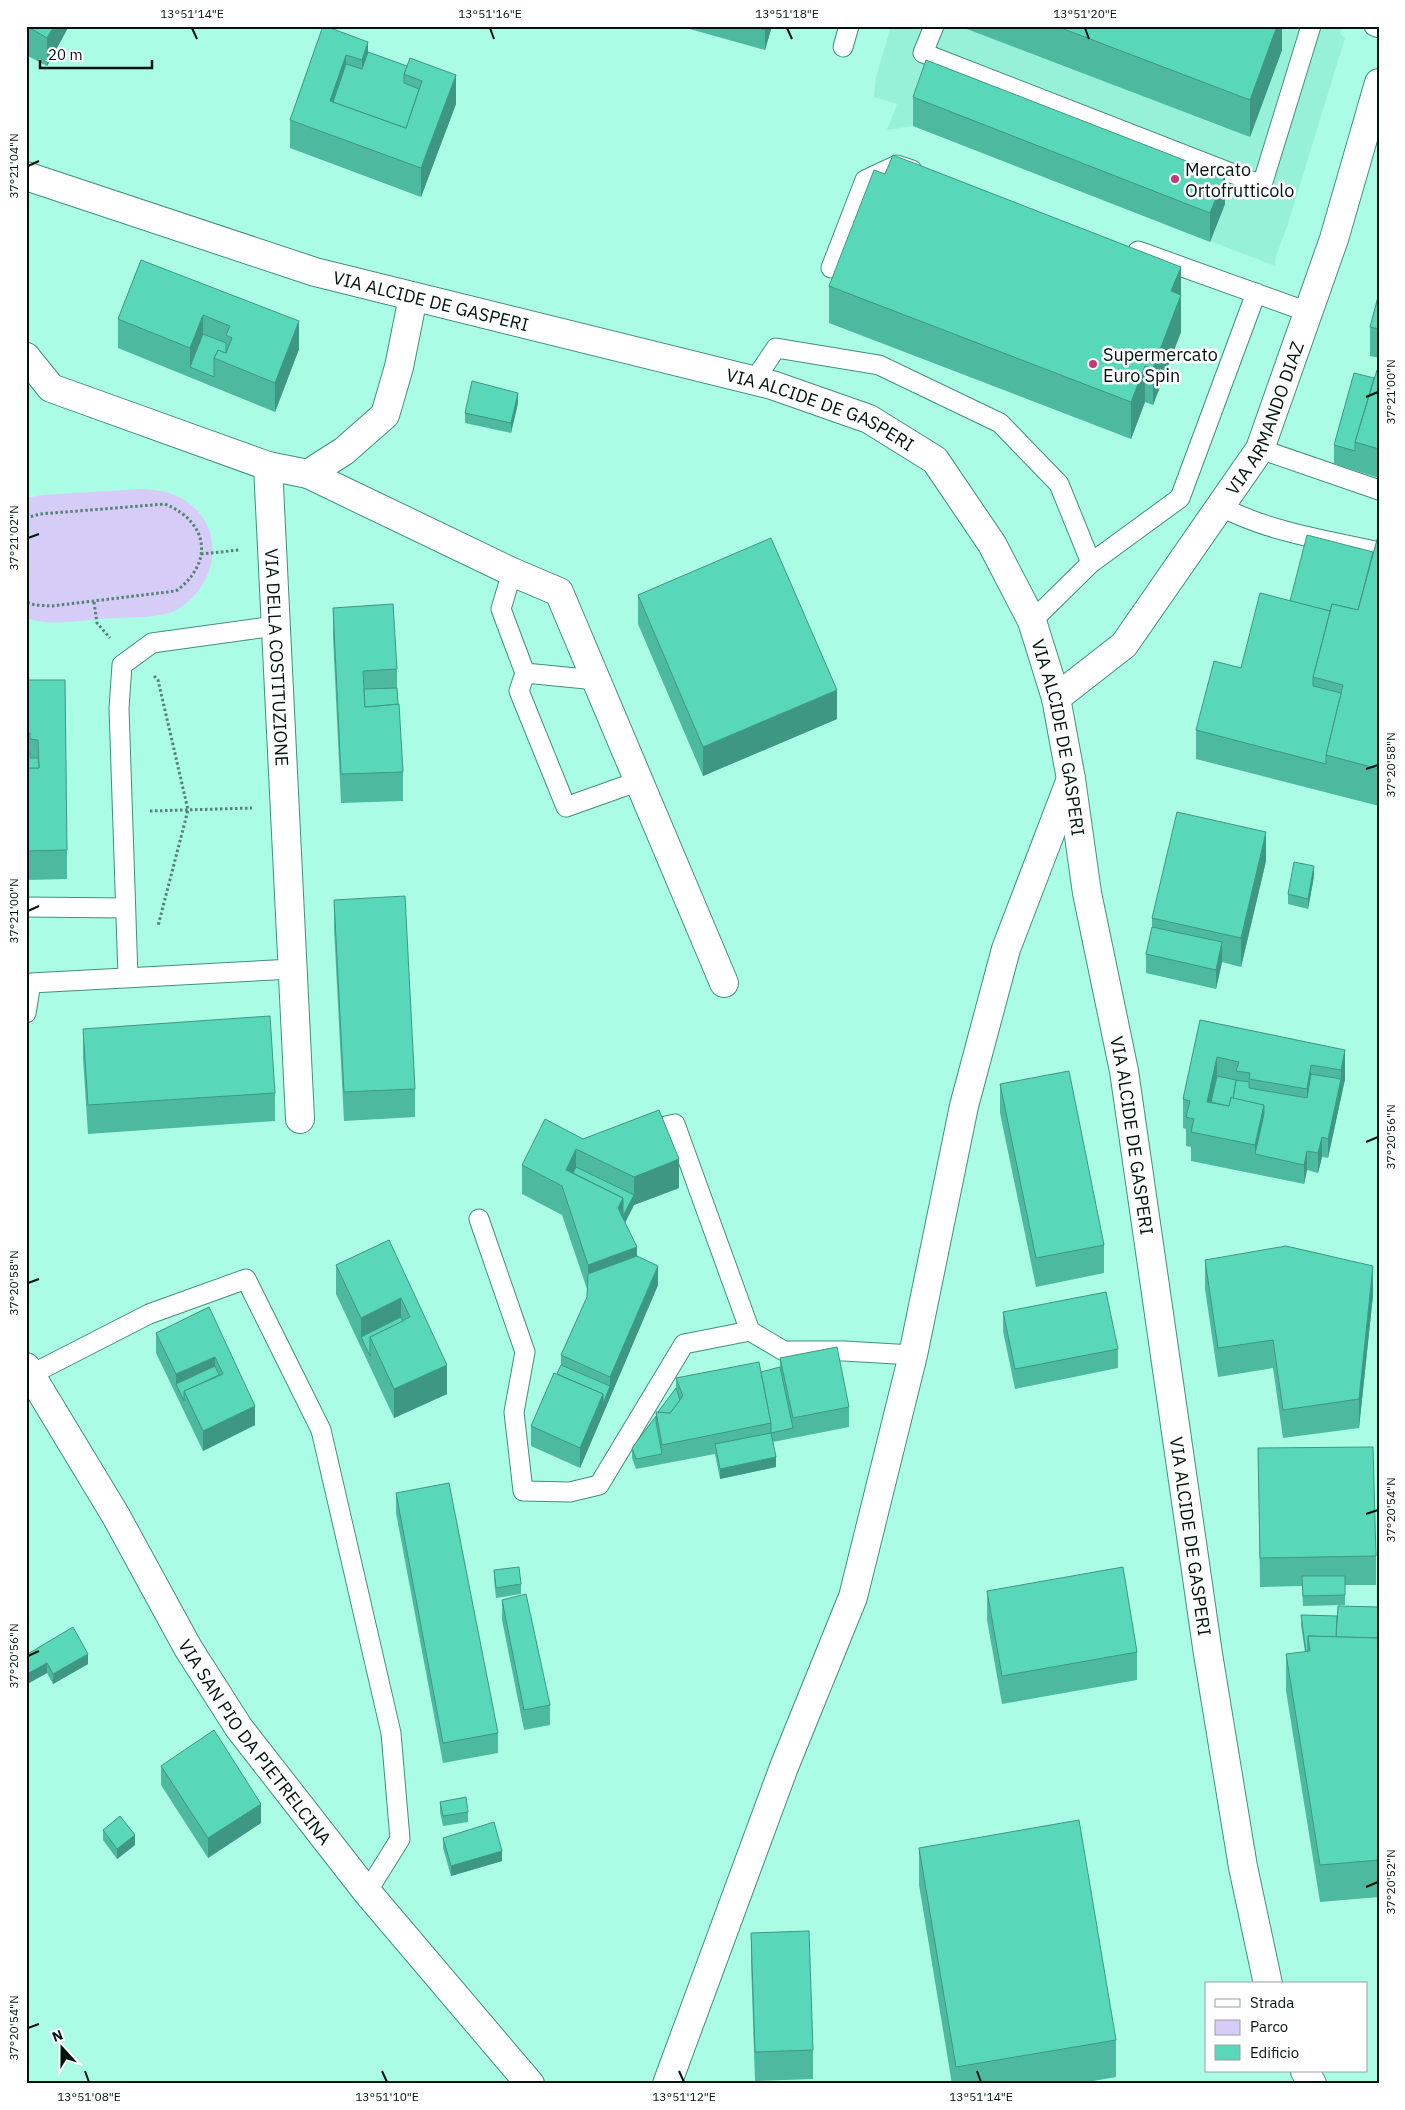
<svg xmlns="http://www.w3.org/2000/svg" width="1405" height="2110" font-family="'IBM Plex Sans',sans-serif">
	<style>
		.built { fill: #96f1d8 }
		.green { fill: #d5cdf7 }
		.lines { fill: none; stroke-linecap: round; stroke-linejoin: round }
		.service-casing { stroke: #40907c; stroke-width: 21 }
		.minor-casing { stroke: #40907c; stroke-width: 30 }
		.secondary-casing { stroke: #40907c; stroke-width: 30 }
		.path { stroke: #528374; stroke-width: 3; stroke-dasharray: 2.5 2.5; stroke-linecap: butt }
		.service { stroke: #fff; stroke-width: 19 }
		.minor { stroke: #fff; stroke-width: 28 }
		.secondary { stroke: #fff; stroke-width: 28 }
		.wall { fill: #4dba9f }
		.shaded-wall { fill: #3e9782 }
		.building { fill: #59d8b9; stroke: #3e9782 }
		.ticks { fill: none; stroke: #00140e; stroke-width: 2 }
		.poi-dot { fill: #c03b7c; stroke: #fff; stroke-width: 2 }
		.labels { text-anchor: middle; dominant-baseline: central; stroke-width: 5; stroke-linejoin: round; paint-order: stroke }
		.poi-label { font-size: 18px; fill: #00140e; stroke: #fff; text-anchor: start }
		.street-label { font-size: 18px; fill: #00140e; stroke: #fff }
		.neatline { fill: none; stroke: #00140e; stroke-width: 2 }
		.ticks-label { font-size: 12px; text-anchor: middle; fill: #00140e }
	</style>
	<rect width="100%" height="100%" fill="#abfce4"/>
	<polygon class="built" points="891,26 1343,26 1340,34 1345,38 1287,227 1276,256 1275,266 913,126 887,130 897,104 874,97 876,77"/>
	<path class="green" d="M143,489c18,1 35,4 49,17 36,30 21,86 -18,105 -15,8 -57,6 -75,8 -24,2 -50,7 -73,-1v-120l16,-3z"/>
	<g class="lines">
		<g class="service-casing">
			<g id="service">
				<polyline points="934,26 923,53 1262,185 1311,26"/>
				<polyline points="1374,26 1379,28"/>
				<polyline points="843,47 849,26"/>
				<polyline points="1138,251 1308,312"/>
				<polyline points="831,268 865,180 897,165 912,170"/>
				<polyline points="754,381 776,348 879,365 1000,423 1059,484 1091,563"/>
				<polyline points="1260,449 1379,490"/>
				<path d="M1220,506c48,26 106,34 159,46"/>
				<polyline points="512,572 501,609 525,673 596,680"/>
				<polyline points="1032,621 1091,563 1180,498 1256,293"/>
				<polyline points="525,673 519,691 566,807 639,781"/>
				<polyline points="26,907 125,908"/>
				<polyline points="128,977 119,708 122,665 152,643 275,626"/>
				<polyline points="26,1013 31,983 293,969"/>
				<polyline points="640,1132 675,1124 750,1331 784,1351 844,1351 913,1355"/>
				<polyline points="479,1219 525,1352 514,1412 523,1491 570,1492 599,1485 684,1344 750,1331"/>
				<polyline points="32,1374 149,1314 246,1279 321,1430 391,1733 400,1839 367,1892"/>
			</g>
		</g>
		<g class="minor-casing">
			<g id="minor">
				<path id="s1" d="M26,357l25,31 217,78 32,653"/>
				<polyline points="268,466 308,474 344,451 385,415 399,367 413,297"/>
				<polyline points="308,474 512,572 559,592 724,983"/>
				<path id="s2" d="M1056,698l68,-53 136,-196 74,-210 45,-156"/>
				<path id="s3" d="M26,1367l90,149 72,132 51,80 128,164 163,192"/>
				<polyline points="667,2084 784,1767 853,1597 913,1355 964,1106 1006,949 1071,779"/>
			</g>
		</g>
		<g class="secondary-casing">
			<g id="secondary">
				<path id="s4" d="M26,176l289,96 457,113 97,34 66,41 57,84 40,77 24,77 15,81 16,114 37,178 84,583 35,213 25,117"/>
				<polyline points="1305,2071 1312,2084"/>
			</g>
		</g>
		<g class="path">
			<path d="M26,518l14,-4 125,-10c44,18 49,59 11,87l-124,15 -17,-1 -9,-3"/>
			<polyline points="201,554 239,550"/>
			<polyline points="94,602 97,623 110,638"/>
			<polyline points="154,676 158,680 188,810 158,926"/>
			<polyline points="150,811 252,808"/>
		</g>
		<use href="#service" class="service"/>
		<use href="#minor" class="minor"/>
		<use href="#secondary" class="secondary"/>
	</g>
	<g class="wall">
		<polygon points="26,26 69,26 47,66 26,55"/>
		<polygon points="323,26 368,52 407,66 456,104 421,197 290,148 290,120"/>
		<polygon points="686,26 772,26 765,50 686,28"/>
		<polygon points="959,26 1282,26 1282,50 1250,137"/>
		<polygon points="913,97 1225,204 1210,242 913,126"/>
		<polygon points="885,174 1181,267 1181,332 1153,405 1145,402 1131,439 829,323 829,286"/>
		<polygon points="141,260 299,349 275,412 118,348 118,319"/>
		<polygon points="1379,293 1379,358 1370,356 1370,327"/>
		<polygon points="1379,371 1379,478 1334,464 1334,445"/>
		<polygon points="518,403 511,433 465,423 465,413"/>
		<polygon points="1379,536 1379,806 1196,759 1196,730 1290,601 1373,552"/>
		<polygon points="638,595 837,719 703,776 638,624"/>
		<polygon points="333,608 397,669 397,688 403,772 403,801 341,803 333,637"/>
		<polygon points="26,680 67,850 67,879 26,880"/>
		<polygon points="1266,861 1241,967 1222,962 1216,989 1146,973 1146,954 1152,927 1152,918"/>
		<polygon points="1314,876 1308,909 1288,904 1288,894"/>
		<polygon points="334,900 415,1089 415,1117 344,1121 334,928"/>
		<polygon points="1200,1020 1345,1050 1345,1079 1328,1158 1322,1157 1318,1173 1307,1170 1304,1184 1191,1161 1191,1147 1186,1146 1186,1129 1183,1128 1183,1099"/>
		<polygon points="83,1029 275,1093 275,1121 88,1134 83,1058"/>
		<polygon points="1000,1084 1104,1245 1104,1273 1036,1287 1000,1113"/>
		<polygon points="583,1139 679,1188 634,1205 625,1223 637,1256 658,1285 580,1468 531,1446 531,1426 561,1365 561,1355 587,1297 587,1289 562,1215 522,1194 522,1165"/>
		<polygon points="389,1240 447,1394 394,1418 336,1294 336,1265"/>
		<polygon points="1205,1260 1373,1295 1359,1428 1283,1438 1273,1368 1218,1377 1205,1289"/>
		<polygon points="209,1307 255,1425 203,1451 156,1353 156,1333"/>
		<polygon points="1003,1312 1118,1349 1118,1368 1015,1389 1003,1331"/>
		<polygon points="780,1358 849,1407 849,1427 773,1442 776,1467 720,1479 715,1454 636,1469 632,1458 632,1448 656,1416 656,1412 658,1412 676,1388 676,1378 761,1372 780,1367"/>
		<polygon points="1258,1448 1376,1556 1376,1585 1345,1585 1345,1605 1303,1606 1302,1586 1260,1587"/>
		<polygon points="396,1493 498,1733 498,1753 443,1763 396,1513"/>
		<polygon points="494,1570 521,1584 521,1594 496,1598 494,1580"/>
		<polygon points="987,1591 1137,1652 1137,1680 1002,1704 987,1620"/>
		<polygon points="502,1600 550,1705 550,1725 524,1730 502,1620"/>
		<polygon points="1379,1607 1379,1897 1320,1902 1286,1691 1286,1654 1305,1652 1301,1625 1301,1615 1337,1616"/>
		<polygon points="26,1655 88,1664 53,1684 47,1673 29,1683 26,1678"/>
		<polygon points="161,1766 261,1823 208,1858 161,1785"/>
		<polygon points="440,1802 468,1812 468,1822 443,1826 440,1812"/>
		<polygon points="103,1830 135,1845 117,1859 103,1840"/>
		<polygon points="443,1838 502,1861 451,1876 443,1848"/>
		<polygon points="919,1848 1116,2040 1116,2077 1076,2084 952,2084 919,1885"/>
		<polygon points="751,1933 813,2050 813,2079 755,2081 751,1962"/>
	</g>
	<g class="shaded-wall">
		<polygon points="54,26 69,26 47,66 47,38"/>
		<polygon points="767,26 772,26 765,50 765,30"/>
		<polygon points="1277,26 1282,26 1282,50 1250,137 1250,100"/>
		<polygon points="368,42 368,71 362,89 362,60"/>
		<polygon points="346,55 346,84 336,113 330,101"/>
		<polygon points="456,75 456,104 421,197 421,168"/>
		<polygon points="1225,176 1225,204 1210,242 1210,213"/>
		<polygon points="1181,267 1181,332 1153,405 1153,368 1171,291"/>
		<polygon points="203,315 203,344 190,367 190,348"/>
		<polygon points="299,321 299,349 275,412 275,383"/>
		<polygon points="1145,366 1145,402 1131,439 1131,402"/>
		<polygon points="518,393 518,403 511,433 511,423"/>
		<polygon points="837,690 837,719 703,776 703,747"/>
		<polygon points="1266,832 1266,861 1241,967 1241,938"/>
		<polygon points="1314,866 1314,876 1308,909 1308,899"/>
		<polygon points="1222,942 1222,962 1216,989 1216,970"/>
		<polygon points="1345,1050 1345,1079 1328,1158 1328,1139 1341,1079 1341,1070"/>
		<polygon points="1217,1057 1217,1086 1209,1121 1207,1102"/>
		<polygon points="1311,1065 1311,1094 1307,1118 1307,1089"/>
		<polygon points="1264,1105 1264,1133 1255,1154 1255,1174 1255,1145"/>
		<polygon points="1322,1137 1322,1157 1318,1173 1318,1153"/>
		<polygon points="576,1149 576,1177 566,1170"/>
		<polygon points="1307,1151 1307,1170 1304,1184 1304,1165"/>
		<polygon points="679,1159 679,1188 634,1205 618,1236 618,1208 623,1198 634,1195 634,1177"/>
		<polygon points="637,1247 637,1275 588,1293 588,1265"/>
		<polygon points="658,1266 658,1285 580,1468 580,1448 603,1394 610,1386 610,1377"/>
		<polygon points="1373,1266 1373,1295 1359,1428 1359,1399"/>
		<polygon points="401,1298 401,1327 361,1337 361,1318"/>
		<polygon points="215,1357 215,1376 176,1384 176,1394 176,1374"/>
		<polygon points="447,1365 447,1394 394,1418 394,1389"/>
		<polygon points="255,1406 255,1425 203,1451 203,1431"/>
		<polygon points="776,1457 776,1467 720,1479 720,1469"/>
		<polygon points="88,1654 88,1664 53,1684 53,1674"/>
		<polygon points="47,1663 47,1673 29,1683 29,1673"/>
		<polygon points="261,1804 261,1823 208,1858 208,1838"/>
		<polygon points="135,1835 135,1845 117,1859 117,1849"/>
		<polygon points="502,1851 502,1861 451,1876 451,1866"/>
	</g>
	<g class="building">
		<polygon points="27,26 54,26 47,38"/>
		<polygon points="323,26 325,26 368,42 362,60 346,55 330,101 406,128 422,81 404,74 410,58 456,75 421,168 290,120"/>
		<polygon points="750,26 767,26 765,30"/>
		<polygon points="1056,26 1277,26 1250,100"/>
		<polygon points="368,52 407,66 404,74 404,83 419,89 406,128 333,102 346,64 362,69"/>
		<polygon points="926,60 1225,176 1210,213 913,97"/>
		<polygon points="893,155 1181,267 1171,291 1181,295 1153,368 1145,366 1131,402 829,286 874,170 885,174"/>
		<polygon points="141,260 299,321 275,383 214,358 218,350 226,353 232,338 226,335 230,326 203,315 190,348 118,319"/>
		<polygon points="1379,293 1379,329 1370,327"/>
		<polygon points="203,334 226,343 226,353 218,350 214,358 214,377 190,367"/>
		<polygon points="1377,370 1379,371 1379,449 1355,442"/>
		<polygon points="1354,373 1374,378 1355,442 1355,451 1334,445"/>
		<polygon points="472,381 518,393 511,423 465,413"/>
		<polygon points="1307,535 1373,552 1358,610 1332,604 1330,611 1290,601"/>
		<polygon points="1378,536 1379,536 1379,769 1326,755 1343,685 1313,677 1332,604 1358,610"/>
		<polygon points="771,538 837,690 703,747 638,595"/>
		<polygon points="1260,593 1330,611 1313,677 1313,686 1341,693 1326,755 1326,764 1196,730 1214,661 1241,668"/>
		<polygon points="393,604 397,669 363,671 365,707 399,704 403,772 341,774 333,608"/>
		<polygon points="26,680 65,680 67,850 26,851 26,768 39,768 38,740 30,739 30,733 26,733"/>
		<polygon points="397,688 398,704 365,707 364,689"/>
		<polygon points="26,751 30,752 30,758 38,758 39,768 26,768"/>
		<polygon points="1177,812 1266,832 1241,938 1152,918"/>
		<polygon points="1294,862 1314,866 1308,899 1288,894"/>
		<polygon points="405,896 415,1089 344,1092 334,900"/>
		<polygon points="1152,927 1222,942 1216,970 1146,954"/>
		<polygon points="270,1016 275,1093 88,1105 83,1029"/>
		<polygon points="1200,1020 1345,1050 1341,1070 1311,1065 1307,1089 1249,1079 1250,1073 1236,1071 1239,1062 1217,1057 1207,1102 1229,1106 1231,1097 1264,1105 1255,1145 1191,1132 1194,1119 1186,1117 1190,1101 1183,1099"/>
		<polygon points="1069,1071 1104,1245 1036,1258 1000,1084"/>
		<polygon points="1311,1074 1341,1079 1328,1139 1322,1137 1318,1153 1307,1151 1304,1165 1255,1154 1264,1114 1264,1105 1233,1098 1236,1080 1249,1082 1249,1088 1307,1098"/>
		<polygon points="1217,1076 1236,1080 1233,1098 1231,1097 1229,1106 1211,1102"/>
		<polygon points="659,1110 679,1159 634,1177 576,1149 566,1170 623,1198 618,1208 637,1247 588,1265 562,1186 522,1165 545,1119 583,1139"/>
		<polygon points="576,1167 634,1195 623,1216 623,1198 573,1173"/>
		<polygon points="389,1240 447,1365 394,1389 370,1337 410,1317 401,1298 361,1318 336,1265"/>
		<polygon points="1286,1246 1373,1266 1359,1399 1283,1410 1273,1340 1218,1348 1205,1260"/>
		<polygon points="637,1256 658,1266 610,1377 561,1355 587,1297 588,1274"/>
		<polygon points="1106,1292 1118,1349 1015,1369 1003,1312"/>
		<polygon points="209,1307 255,1406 203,1431 184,1391 223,1374 215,1357 176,1374 156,1333"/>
		<polygon points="401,1317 403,1321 370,1337 370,1356 361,1337"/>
		<polygon points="837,1347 849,1407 793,1418 780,1358"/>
		<polygon points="759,1362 771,1423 662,1445 656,1412 670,1413 683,1396 676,1378"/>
		<polygon points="561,1365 610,1386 603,1404 603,1394 557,1374"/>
		<polygon points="215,1366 219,1375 184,1391 184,1401 176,1384"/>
		<polygon points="780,1367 793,1428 771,1433 771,1423 761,1372"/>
		<polygon points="554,1373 603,1394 580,1448 531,1426"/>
		<polygon points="676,1388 680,1400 670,1413 658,1412"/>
		<polygon points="656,1416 656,1422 662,1454 636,1459 632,1448"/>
		<polygon points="771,1433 776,1457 720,1469 715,1444"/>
		<polygon points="1373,1447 1376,1556 1260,1558 1258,1448"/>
		<polygon points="449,1483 498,1733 443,1743 396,1493"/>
		<polygon points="519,1567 521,1584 496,1588 494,1570"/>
		<polygon points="1123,1567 1137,1652 1002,1676 987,1591"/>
		<polygon points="1302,1576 1345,1576 1345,1595 1303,1596"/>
		<polygon points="526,1594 550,1705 524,1710 502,1600"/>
		<polygon points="1338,1606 1379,1607 1379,1638 1336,1637"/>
		<polygon points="1301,1615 1337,1616 1336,1637 1308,1636 1308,1651 1306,1652"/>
		<polygon points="73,1627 88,1654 53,1674 47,1663 29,1673 26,1668 26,1655"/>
		<polygon points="1308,1636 1379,1638 1379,1860 1320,1865 1286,1654 1310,1651"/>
		<polygon points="214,1730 261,1804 208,1838 161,1766"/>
		<polygon points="466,1797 468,1812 443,1816 440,1802"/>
		<polygon points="120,1816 135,1835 117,1849 103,1830"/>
		<polygon points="1079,1820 1116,2040 956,2067 919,1848"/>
		<polygon points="494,1822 502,1851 451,1866 443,1838"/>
		<polygon points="809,1931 813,2050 755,2052 751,1933"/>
	</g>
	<path class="ticks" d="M192,28l5,11M490,28l4,11M787,28l5,11M1085,28l4,11M28,166l11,-5M1366,397l12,-5M28,538l11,-4M1366,769l12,-4M28,911l11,-5M1366,1142l12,-5M28,1283l11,-4M1366,1514l12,-4M28,1656l11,-5M1366,1887l12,-5M28,2028l11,-4M85,2071l4,11M382,2071l5,11M679,2071l5,11M977,2071l4,11"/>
	<g class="poi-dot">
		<circle cx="1175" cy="179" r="5"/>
		<circle cx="1093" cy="364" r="5"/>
	</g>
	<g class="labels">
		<g class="poi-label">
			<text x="1185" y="169">Mercato<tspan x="1185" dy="21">Ortofrutticolo</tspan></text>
			<text x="1103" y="354">Supermercato<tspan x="1103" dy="21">Euro Spin</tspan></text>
		</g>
		<g class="street-label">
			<text stroke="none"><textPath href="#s4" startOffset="424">VIA ALCIDE DE GASPERI</textPath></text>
			<text stroke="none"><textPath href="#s4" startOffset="829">VIA ALCIDE DE GASPERI</textPath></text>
			<text stroke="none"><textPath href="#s2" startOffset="355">VIA ARMANDO DIAZ</textPath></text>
			<text stroke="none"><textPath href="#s1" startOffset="462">VIA DELLA COSTITUZIONE</textPath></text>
			<text stroke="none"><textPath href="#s4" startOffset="1264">VIA ALCIDE DE GASPERI</textPath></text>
			<text stroke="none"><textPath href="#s4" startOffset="1669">VIA ALCIDE DE GASPERI</textPath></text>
			<text stroke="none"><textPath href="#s4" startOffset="2074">VIA ALCIDE DE GASPERI</textPath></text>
			<text stroke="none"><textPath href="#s3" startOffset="440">VIA SAN PIO DA PIETRELCINA</textPath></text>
		</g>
	</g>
	<rect width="1405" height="2110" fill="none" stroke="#ffffff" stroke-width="55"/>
	<rect x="1205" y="1982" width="162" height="90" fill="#ffffff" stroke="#99a19f"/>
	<rect x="1215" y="1999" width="25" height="8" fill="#ffffff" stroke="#99a19f"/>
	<text x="1250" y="2008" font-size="15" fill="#00140e">Strada</text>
	<rect x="1215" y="2020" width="25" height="15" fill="#d5cdf7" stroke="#99a19f"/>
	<text x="1250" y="2032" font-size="15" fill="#00140e">Parco</text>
	<rect x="1215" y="2045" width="25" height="15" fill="#59d8b9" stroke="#99a19f"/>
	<text x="1250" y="2058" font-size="15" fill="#00140e">Edificio</text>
	<g transform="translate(62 2048) rotate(339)" stroke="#ffffff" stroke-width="4" paint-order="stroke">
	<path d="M0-4L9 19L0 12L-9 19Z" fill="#00140e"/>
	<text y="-8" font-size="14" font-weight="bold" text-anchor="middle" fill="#00140e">N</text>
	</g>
	<path d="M40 60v8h112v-8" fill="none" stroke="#00140e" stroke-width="2.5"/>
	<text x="48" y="60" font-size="15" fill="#00140e" stroke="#ffffff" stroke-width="4" paint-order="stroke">20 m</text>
	<rect x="28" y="28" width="1350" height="2054" class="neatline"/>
	<g class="ticks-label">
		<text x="192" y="18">13°51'14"E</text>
		<text x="490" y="18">13°51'16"E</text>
		<text x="787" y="18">13°51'18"E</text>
		<text x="1085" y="18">13°51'20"E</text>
		<text transform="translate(14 166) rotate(-90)" y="4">37°21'04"N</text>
		<text transform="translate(1391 392) rotate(-90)" y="4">37°21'00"N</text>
		<text transform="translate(14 538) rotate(-90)" y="4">37°21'02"N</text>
		<text transform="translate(1391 765) rotate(-90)" y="4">37°20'58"N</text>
		<text transform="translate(14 911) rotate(-90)" y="4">37°21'00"N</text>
		<text transform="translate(1391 1137) rotate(-90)" y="4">37°20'56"N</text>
		<text transform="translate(14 1283) rotate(-90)" y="4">37°20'58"N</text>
		<text transform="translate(1391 1510) rotate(-90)" y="4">37°20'54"N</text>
		<text transform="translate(14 1656) rotate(-90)" y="4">37°20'56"N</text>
		<text transform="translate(1391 1882) rotate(-90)" y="4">37°20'52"N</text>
		<text transform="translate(14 2028) rotate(-90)" y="4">37°20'54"N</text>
		<text x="89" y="2101">13°51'08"E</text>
		<text x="387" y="2101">13°51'10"E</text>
		<text x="684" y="2101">13°51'12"E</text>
		<text x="981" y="2101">13°51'14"E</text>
	</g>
</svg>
